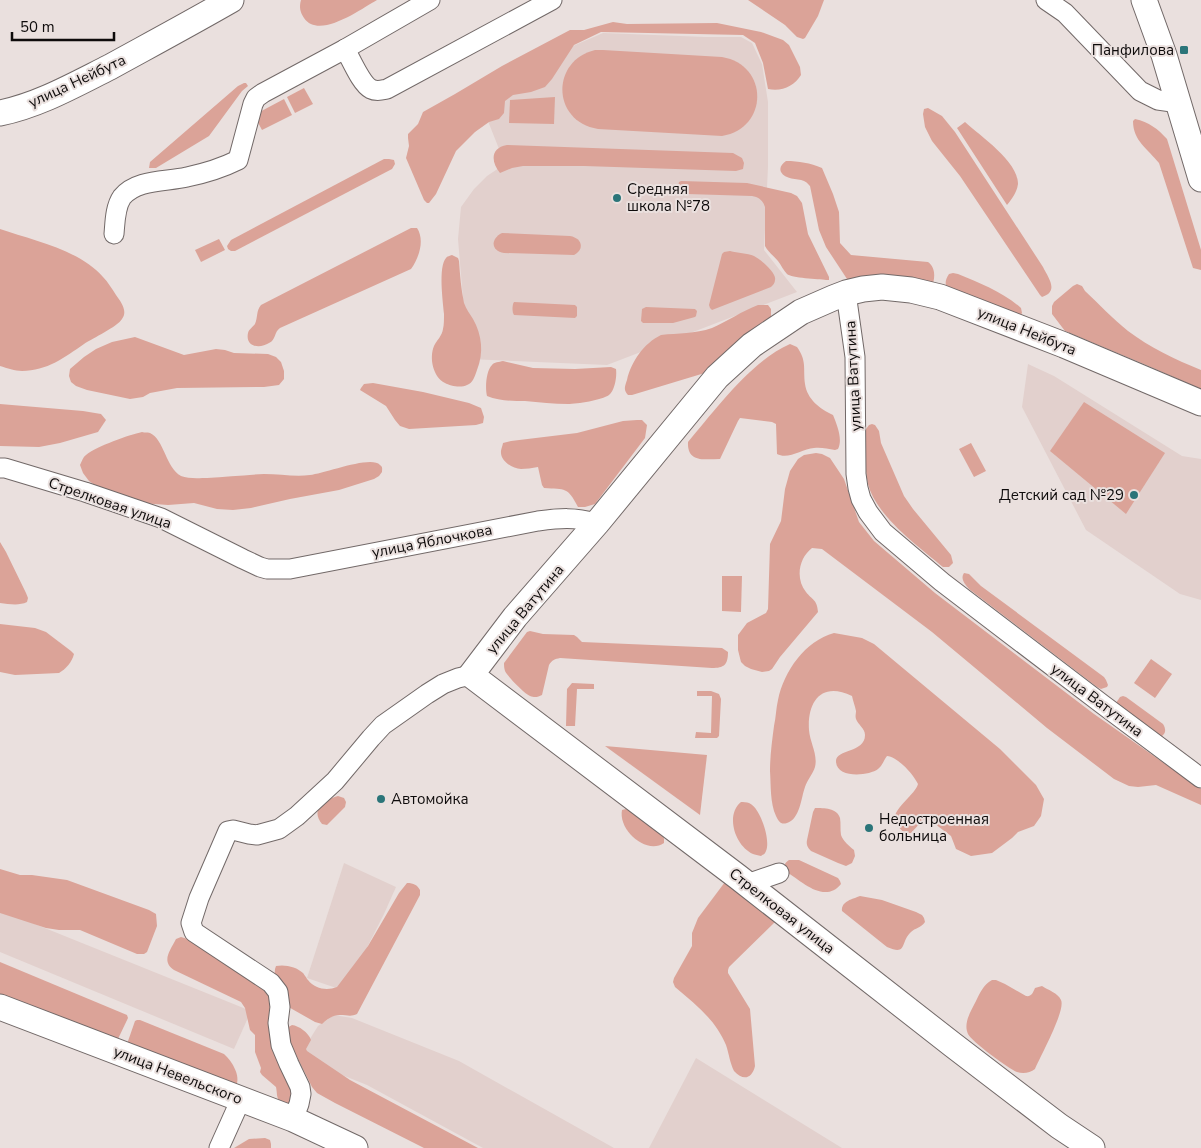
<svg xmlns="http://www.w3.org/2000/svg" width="1201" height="1148" font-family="'Nunito Sans',sans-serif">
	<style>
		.built { fill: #e2d0cd }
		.green { fill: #dba398 }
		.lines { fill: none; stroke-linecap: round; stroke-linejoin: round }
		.minor-casing { stroke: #726968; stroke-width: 21 }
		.major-casing { stroke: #726968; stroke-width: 27 }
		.minor { stroke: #fff; stroke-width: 19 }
		.major { stroke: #fff; stroke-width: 25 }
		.poi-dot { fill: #2b7579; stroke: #eae0de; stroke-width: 2 }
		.labels { text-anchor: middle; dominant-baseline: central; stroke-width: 4; stroke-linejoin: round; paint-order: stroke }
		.poi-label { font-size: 15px; fill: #0e0b0b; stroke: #eae0de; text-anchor: start }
		.street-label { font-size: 15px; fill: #0e0b0b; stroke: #eae0de }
	</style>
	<rect width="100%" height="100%" fill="#eae0de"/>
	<g class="built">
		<polygon points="603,33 706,37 741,37 752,43 762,64 768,102 768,167 764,250 797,292 607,365 468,359 458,239 461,207 474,189 487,176 505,164 480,101 559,52"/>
		<polygon points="1028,364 1054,376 1182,456 1201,459 1201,600 1180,594 1086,530 1022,407"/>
		<polygon points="344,863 396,887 384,914 345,991 307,978"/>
		<polygon points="0,910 251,1011 234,1049 0,952"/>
		<polygon points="334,1015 352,1018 459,1061 614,1148 483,1148 367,1085 327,1069 303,1050 318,1026"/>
		<polygon points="696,1058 842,1148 649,1148"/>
	</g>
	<g class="green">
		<path d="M301,0h76c-16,9 -58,40 -73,18 -4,-6 -5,-11 -3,-18z"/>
		<polygon points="748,0 824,0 818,16 805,38 803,39 797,37 785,25"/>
		<path d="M613,22l14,2 90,-1 44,9 22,8 6,5 11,22 1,8c-7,11 -19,17 -33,14l-5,-26 -8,-20 -12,-8 -142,-3 -27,13 -22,34 -7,8 -14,5 -18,3 -8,6 -1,12 -5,6 -10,3 -14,10 -19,19 -20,43 -7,9h-2l-3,-3 -18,-42 3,-12 -1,-8v-4l10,-10 5,-12 32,-18 47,-28 68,-36h14z"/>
		<path d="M595,50h8l119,7c47,8 47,71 0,79l-124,-7c-46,-7 -48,-68 -3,-79z"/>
		<polygon points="244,83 246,83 248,86 242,91 209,136 156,168 149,168 150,162 238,86"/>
		<polygon points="304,88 313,104 295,113 287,97"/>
		<polygon points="555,97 554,124 509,123 510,100"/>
		<polygon points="284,99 292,115 262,130 254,115"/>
		<path d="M928,108l14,8 13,16 88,135c6,12 16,24 -1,30l-2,-2 -80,-119 -28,-35 -7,-14 -2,-13 1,-5z"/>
		<path d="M1135,119c14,3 23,10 32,20l34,111v20l-8,-2 -1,-3 -33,-102c-11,-14 -26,-22 -26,-42z"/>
		<path d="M965,122c15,14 53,39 53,62 -1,8 -6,15 -11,21l-50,-77z"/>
		<path d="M507,145l226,8 9,5 2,5 -1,6 -7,2 -152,-5h-61l-11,2 -12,5c-9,-11 -10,-25 7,-28z"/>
		<polygon points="384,159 389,159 394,160 395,164 392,169 235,251 231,251 228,249 227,246 231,240"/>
		<path d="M786,161c13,0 24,2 36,7l11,26 6,18 1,31 11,12 77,7c8,6 7,16 4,25l-78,-5 -7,-3 -21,-32 -7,-17 -9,-44c-3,-3 -2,-3 -6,-5 -7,-3 -19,-1 -23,-9 -2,-5 1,-8 5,-11z"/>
		<path d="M681,181l66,2 44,10 6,3 5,7 6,31 21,43v3h-3c-7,-1 -35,-2 -39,-6 -3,-3 -6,-9 -9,-13 -4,-5 -10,-9 -13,-15v-39c-2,-6 -6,-10 -13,-11l-65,-2c-6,-2 -10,-5 -8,-12z"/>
		<path d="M411,228h6c8,12 2,30 -6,41l-131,59c-6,4 -4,12 -11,15 -9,6 -24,4 -21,-10 1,-4 5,-6 7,-9 3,-7 1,-13 6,-19z"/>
		<path d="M0,229c32,11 80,21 103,48 5,5 9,12 13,18 5,7 12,16 6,24 -5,8 -29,19 -38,25 -19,13 -37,27 -62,27 -7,0 -15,-3 -22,-5z"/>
		<path d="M502,233l68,3c12,2 15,13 4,19l-70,-2c-13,-2 -14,-14 -2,-20z"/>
		<polygon points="219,239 225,250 201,262 195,250"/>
		<path d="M730,251c8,2 17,2 24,5 6,3 23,17 21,24 0,3 -2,5 -4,7l-59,23 -2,-2 -1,-3 13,-51 2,-2z"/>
		<path d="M452,255l6,3 1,3c1,14 2,28 5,42 2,6 6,11 9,16 9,16 11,34 4,51 -2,6 -4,13 -10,15 -6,3 -17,1 -22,-2 -12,-6 -16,-25 -11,-37 3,-6 8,-10 9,-17 1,-4 1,-10 1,-15 -1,-12 -6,-47 2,-56 1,-2 4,-2 6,-3z"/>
		<path d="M953,273l5,1c22,9 45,18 63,34l1,5 -2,3 -73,-26c-2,-7 -2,-10 2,-16z"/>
		<path d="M1077,284l5,2 3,5c14,13 28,28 43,40 21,16 48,29 73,39v19l-55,-24 -81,-34 -13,-17v-8l2,-4 19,-16z"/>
		<path d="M514,302l61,3 2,2v9l-2,2 -61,-3c-2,-3 -2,-10 0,-13z"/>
		<path d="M758,305h10l3,4v9l-63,54 -76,23h-4c-5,-5 -3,-9 -1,-15 4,-18 17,-37 34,-45 17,-2 34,-1 51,-7 16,-7 30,-17 46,-23z"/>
		<polygon points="646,307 695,309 697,311 696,316 695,317 673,323 643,323 641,321 642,309"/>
		<polygon points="135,337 184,355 216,349 225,350 234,353 268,354 276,357 281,362 284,371 284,379 279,385 264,387 177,388 150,393 143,397 130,399 87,390 76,386 71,382 69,376 70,369 84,357 96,349 112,342"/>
		<path d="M790,344l7,3c10,14 6,21 8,37 2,15 15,25 28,31 4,10 10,24 5,34l-3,1c-7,-1 -14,-3 -21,-2 -12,1 -26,12 -37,6l-1,-30 -4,-2 -32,-4 -2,3 -18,38c-15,0 -33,4 -32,-17 27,-32 63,-81 102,-98z"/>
		<path d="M503,361l30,7 42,1 36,-2 5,2c1,7 -1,21 -7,26 -7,5 -32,9 -41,9 -14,0 -29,-2 -43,-3 -12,0 -26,0 -38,-5 -2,-8 -1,-25 5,-31 2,-3 7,-3 11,-4z"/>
		<polygon points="373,383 423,392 469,403 481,408 484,417 483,423 476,425 409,429 400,426 395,420 386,406 360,390 361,388 364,384"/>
		<polygon points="1084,402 1165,453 1126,514 1050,451"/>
		<polygon points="0,404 83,411 101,414 106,420 98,432 60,443 39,447 0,446"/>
		<path d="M637,420h5l5,5 -2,13 -50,66 -10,3h-7c-11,-21 -12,-17 -34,-19l-2,-3 -4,-18c-6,1 -12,2 -17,2 -9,-1 -21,-8 -20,-18 0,-1 2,-7 2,-8l8,-2 66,-8 46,-12z"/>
		<path d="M872,424l3,1 4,6 2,12 23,53 9,13 38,46 2,8 -4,4h-6c-24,-20 -67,-51 -75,-83 -4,-17 -2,-37 -2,-55l3,-4z"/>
		<path d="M142,432c3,1 5,0 8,1 14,6 16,35 31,43 7,3 19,2 26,2 19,-1 38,-3 57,-4 16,0 31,3 46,1 14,-1 61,-20 70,-10 3,2 2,4 2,7l-3,4 -5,3 -35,11 -49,9 -39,9 -18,2 -16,-1 -23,-6 -26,2 -27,-2 -42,-15 -10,-7 -6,-8 -3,-8c2,-4 3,-8 6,-10 11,-9 43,-20 56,-23z"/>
		<polygon points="971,443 986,471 974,477 959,449"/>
		<path d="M816,453l6,1 8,4 14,21 15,43 15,19 61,52 159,121 107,75v16l-45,-20 -18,2 -9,-1 -15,-7 -67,-51 -115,-96 -110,-83 -10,-1c-13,10 -17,30 -6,44 6,8 11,7 12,20l-38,45 -8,12 -3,2 -7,1 -11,-3 -6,-3 -4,-4 -3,-12v-15l9,-12 19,-10 2,-4 2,-65 11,-23 4,-32 5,-18 8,-12 6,-4z"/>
		<path d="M0,542l6,10 20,41 2,5 -1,4c-8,4 -18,2 -27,1z"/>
		<path d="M964,573l5,1 12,12 123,91 2,3 2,5 -1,2 -6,2 -4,-2 -128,-98c-4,-5 -9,-10 -5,-16z"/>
		<polygon points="722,576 742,576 741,612 722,611"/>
		<path d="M0,624l35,4 11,4 25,19 3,3c-2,8 -8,15 -15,19l-44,2 -15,-3z"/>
		<path d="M530,631l13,3 31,1 3,2 5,5 140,6 6,4c0,13 -4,16 -16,16l-152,-10c-5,1 -8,2 -11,7l-7,30c-4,2 -7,3 -12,1 -6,-3 -22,-19 -25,-25 -1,-3 -1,-6 -1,-8l23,-31z"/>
		<path d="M834,633l28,5 12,6 126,105 36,36 8,14 -3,17 -7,10 -16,6 -6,6 -20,15 -21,3 -15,-7 -5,-13 -24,-18 -5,3 -11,12h-7c-2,-3 -6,-6 -8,-9 -8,-13 19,-28 22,-40 -5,-10 -20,-27 -31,-28 -3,4 -5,10 -9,13 -9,7 -42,10 -42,-8 0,-12 29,-8 29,-26 0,-7 -7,-10 -9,-16 -1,-3 0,-5 0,-8 -1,-5 -3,-10 -4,-15 -30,-15 -45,5 -43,34 1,13 9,24 6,37 -2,7 -8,13 -10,20 -4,11 -5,32 -18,36 -6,2 -8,-1 -11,-7 -6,-13 -5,-30 -6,-45 0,-15 2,-30 4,-45 2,-9 2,-18 4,-26 6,-29 27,-59 56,-67z"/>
		<polygon points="1151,659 1172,674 1155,698 1134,683"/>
		<polygon points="572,683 594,684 594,689 577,689 575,726 566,726 567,689"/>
		<polygon points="697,691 711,691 719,694 721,699 719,736 717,738 695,738 696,732 711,733 712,696 697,696"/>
		<path d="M1123,696l3,1 37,27c3,5 3,9 -1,12l-5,1 -41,-34 4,-6z"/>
		<polygon points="605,746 707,755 700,815"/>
		<path d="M338,796l6,2 2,4 -1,5 -18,18 -5,-1c-12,-15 2,-24 16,-28z"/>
		<path d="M741,802c2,0 6,0 8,1 11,4 22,37 17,48 -1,3 -2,3 -5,5 -3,-1 -6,-1 -8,-2 -18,-8 -28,-39 -12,-52z"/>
		<path d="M815,808c9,0 22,0 25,10 1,6 0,11 1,17 2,6 8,11 13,15l1,6 -3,7 -6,3 -8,-3 -27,-12c-3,-3 -5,-6 -4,-11l6,-28z"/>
		<path d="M626,809l4,2 33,24 1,4v4c-18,12 -46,-13 -42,-33z"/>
		<path d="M789,860h10l39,18 2,3 1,3c-16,20 -39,-2 -54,-12 -4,-5 -3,-9 2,-12z"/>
		<polygon points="0,869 20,875 32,875 67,880 149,910 156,914 157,926 147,952 144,954 137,954 80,930 59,930 46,928 0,913"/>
		<path d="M725,882l51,39 -47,46 -1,3v3l22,36 5,57c-3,13 -12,15 -21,5 -4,-8 -5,-17 -8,-26 -11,-26 -30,-40 -51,-58l-2,-5 1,-4 18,-32v-13l6,-15z"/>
		<path d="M407,883c7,0 10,2 13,7v5l-63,119c-6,3 -10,1 -17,1 -7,0 -13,4 -18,9l-7,-2 -30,-17 -11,-23 1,-13 1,-3c9,-2 21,1 27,7 1,1 4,6 5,7 7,9 19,11 29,7l31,-41 31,-53z"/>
		<path d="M860,896l22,4 34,12 6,3 2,3 1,4c-4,6 -10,6 -14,10 -11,10 -3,24 -24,15l-45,-36c-1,-10 11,-12 18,-15z"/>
		<path d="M181,937l10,3 75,50 3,5 22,91 1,8 -3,10 -3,1c-11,-6 -8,-8 -10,-18l-14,-12 -2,-3 1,-4 -6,-16v-17l-5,-5 -5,-22 -4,-6 -67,-32c-13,-9 -4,-19 2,-31z"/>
		<polygon points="0,962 127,1015 128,1018 117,1041 0,1000"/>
		<path d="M992,980h4l9,4 21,12c6,1 7,-4 9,-8l7,-2c6,4 16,7 19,14 5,10 -21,57 -26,69 -5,4 -12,5 -18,3 -8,-3 -46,-31 -49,-38 -5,-11 3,-23 8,-33 4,-8 7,-16 16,-21z"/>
		<path d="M137,1020h3l84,34c8,7 17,22 12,32l-109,-42 8,-23z"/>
		<path d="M292,1025c7,1 16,7 19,15l-5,9 1,2 43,29 128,68h-54l-89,-45 -18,-10 -5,-6 -22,-44 -3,-15z"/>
		<polygon points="265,1138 270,1140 271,1144 271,1148 234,1148 249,1139"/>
	</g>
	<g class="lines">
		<g class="minor-casing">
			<g id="minor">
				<polyline points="1046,0 1065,13 1140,91 1158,100 1179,103"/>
				<path d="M345,49c6,10 16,35 26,40 6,3 11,1 16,0l165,-89"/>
				<path d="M114,234c1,-11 1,-27 8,-37 15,-18 44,-15 65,-20 19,-4 33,-8 51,-17l15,-56 3,-6 7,-5 82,-44 85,-49"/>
				<polyline points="846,293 855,357 856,474 858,488 861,499 868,512 883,532 942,582 1102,704 1201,778"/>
				<path d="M0,468h5l80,24 76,26 82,41 17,8 7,2h23l248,-48c24,-3 35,-4 59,2"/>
				<polyline points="747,884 779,873"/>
				<polyline points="293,1119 299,1104 301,1094 300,1087 289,1064 281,1045 278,1023 280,1007 278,992 271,983 194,932 191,923 199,898 228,831 233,830 249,834 257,835 279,829 297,816 335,781 371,738 383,725 427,694 443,684 458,678 471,675"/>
				<polyline points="219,1148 241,1099"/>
			</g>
		</g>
		<g class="major-casing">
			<g id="major">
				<polyline points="1144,0 1164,55 1201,179"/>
				<path d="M0,113c39,-8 74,-28 110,-46 40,-22 81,-44 121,-67"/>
				<polyline points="0,1007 293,1119 355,1148"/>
				<polyline points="1092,1148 1059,1126 953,1045 738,877 471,675 515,617 597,523 717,377 752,345 801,312 833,298 846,293 863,289 882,287 911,290 940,297 1064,345 1201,403"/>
			</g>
		</g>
		<use href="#minor" class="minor"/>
		<use href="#major" class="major"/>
	</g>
	<g class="poi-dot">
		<rect x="1179" y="45" width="10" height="10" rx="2.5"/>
		<circle cx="617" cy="198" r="5"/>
		<circle cx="1134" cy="495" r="5"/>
		<circle cx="381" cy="799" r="5"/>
		<circle cx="869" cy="828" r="5"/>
	</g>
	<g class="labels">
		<g class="poi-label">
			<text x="1174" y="50" text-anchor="end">Панфилова</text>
			<text x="627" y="189">Средняя<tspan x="627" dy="17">школа №78</tspan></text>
			<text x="1124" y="495" text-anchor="end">Детский сад №29</text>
			<text x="391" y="799">Автомойка</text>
			<text x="879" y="819">Недостроенная<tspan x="879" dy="17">больница</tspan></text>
		</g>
		<g class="street-label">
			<text transform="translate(77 81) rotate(-25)">улица Нейбута</text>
			<text transform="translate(1027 331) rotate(22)">улица Нейбута</text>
			<text transform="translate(853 376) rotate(-93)">улица Ватутина</text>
			<text transform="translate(110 503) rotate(19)">Стрелковая улица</text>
			<text transform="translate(432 541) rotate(-11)">улица Яблочкова</text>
			<text transform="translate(525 609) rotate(-50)">улица Ватутина</text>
			<text transform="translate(1097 700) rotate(37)">улица Ватутина</text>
			<text transform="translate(782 911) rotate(38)">Стрелковая улица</text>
			<text transform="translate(178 1075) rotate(21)">улица Невельского</text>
		</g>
	</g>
	<path d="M12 32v8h102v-8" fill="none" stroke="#0e0b0b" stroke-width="2.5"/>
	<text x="20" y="32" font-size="15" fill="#0e0b0b" stroke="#eae0de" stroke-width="4" paint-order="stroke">50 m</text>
</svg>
